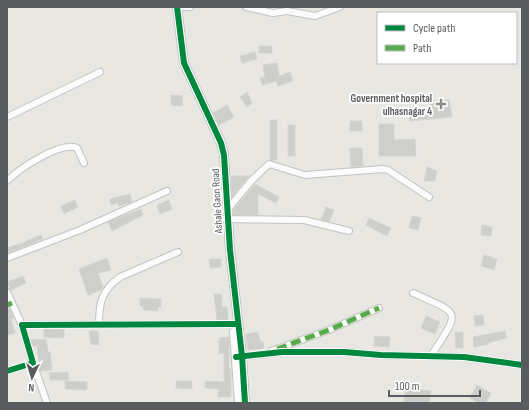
<svg xmlns="http://www.w3.org/2000/svg" width="529" height="410" font-family="'Sofia Sans Condensed',sans-serif">
	<style>
		.building { fill: #cececb; stroke: #d7d5d2 }
		.lines { fill: none; stroke-linecap: round; stroke-linejoin: round }
		.minor-casing { stroke: #c4c3c3; stroke-width: 8 }
		.tertiary-casing { stroke: #c4c3c3; stroke-width: 10 }
		.minor { stroke: #fcfbfb; stroke-width: 6 }
		.tertiary { stroke: #fcfbfb; stroke-width: 8 }
		.quiet { stroke: #58ab4b; stroke-width: 5; stroke-dasharray: 10 5; stroke-linecap: butt }
		.cycleway-casing { stroke: #fff; stroke-width: 8 }
		.cycleway { stroke: #00873e; stroke-width: 6 }
		.poi-dot { fill: #8b8d8d; stroke: #fff; stroke-width: 1.5 }
		.labels { text-anchor: middle; dominant-baseline: central; stroke-width: 3.5; stroke-linejoin: round; paint-order: stroke }
		.poi-label { font-size: 11px; font-weight: bold; fill: #595c5f; stroke: #fff; text-anchor: end }
		.street-label { font-size: 11px; fill: #595c5f; stroke: #fff }
	</style>
	<rect width="100%" height="100%" fill="#e8e7e2"/>
	<g class="building">
		<rect x="259" y="46" width="13" height="7"/>
		<polygon points="255,52 257,59 242,63 240,56"/>
		<polygon points="277,63 279,76 290,72 293,81 278,86 276,81 262,85 260,78 265,77 263,65"/>
		<polygon points="247,92 252,103 247,107 240,97"/>
		<polygon points="171,95 183,96 182,106 171,105"/>
		<polygon points="449,100 452,117 410,121 409,114 431,113 430,101"/>
		<polygon points="227,105 234,117 219,125 213,113"/>
		<rect x="270" y="120" width="7" height="40"/>
		<rect x="350" y="121" width="12" height="10"/>
		<polygon points="379,124 394,124 394,140 415,139 416,156 379,156"/>
		<rect x="288" y="125" width="7" height="31"/>
		<polygon points="350,148 362,148 363,166 351,167"/>
		<polygon points="427,167 437,171 435,181 424,181"/>
		<polygon points="231,176 249,176 232,197"/>
		<polygon points="255,184 279,197 276,203 258,194 258,215 233,215 234,209"/>
		<polygon points="130,194 132,202 119,206 118,203 111,205 110,199"/>
		<polygon points="75,200 78,207 64,214 61,206"/>
		<polygon points="169,200 172,209 160,214 157,205"/>
		<polygon points="326,207 334,210 329,222 321,220"/>
		<polygon points="141,209 143,215 112,231 108,222"/>
		<polygon points="412,216 421,218 418,230 409,228"/>
		<polygon points="369,218 391,228 387,236 366,225"/>
		<polygon points="482,225 492,227 491,236 481,235"/>
		<polygon points="41,235 43,239 7,253 7,248 26,242 26,241"/>
		<polygon points="484,255 497,259 494,270 481,266"/>
		<polygon points="107,258 111,270 98,273 103,287 101,290 88,295 79,269"/>
		<polygon points="209,259 221,259 221,267 210,268"/>
		<polygon points="23,276 26,283 11,290 7,282"/>
		<polygon points="214,294 222,294 222,307 227,307 228,320 217,320"/>
		<polygon points="140,298 161,299 161,307 158,307 158,311 143,310 143,306 140,306"/>
		<polygon points="9,308 14,318 11,319 15,333 7,335 7,309"/>
		<polygon points="483,315 484,325 475,326 474,316"/>
		<polygon points="426,316 440,322 435,334 421,328"/>
		<polygon points="44,329 64,329 64,338 44,337"/>
		<polygon points="89,331 98,331 99,345 91,344"/>
		<polygon points="505,331 506,338 488,343 489,344 474,347 473,337"/>
		<polygon points="257,332 261,342 263,342 264,348 248,350 246,334"/>
		<polygon points="455,332 463,332 463,348 456,348"/>
		<polygon points="375,336 390,337 389,347 374,346"/>
		<polygon points="229,337 229,369 231,369 231,397 218,397 218,389 205,388 205,381 224,382 224,353 219,354 219,338"/>
		<polygon points="46,339 48,352 50,352 52,370 40,371 37,346 33,346 31,340"/>
		<polygon points="68,372 69,380 50,380 49,373"/>
		<polygon points="65,381 87,382 87,390 65,389"/>
		<polygon points="176,381 192,381 192,389 176,388"/>
		<polygon points="477,385 491,393 486,403 479,403 470,398"/>
		<polygon points="406,388 431,391 429,403 404,402"/>
	</g>
	<g class="lines">
		<g class="minor-casing">
			<g id="minor">
				<polyline points="177,7 190,7"/>
				<polyline points="246,7 273,13 287,11 315,16 340,7"/>
				<polyline points="7,117 100,72"/>
				<path d="M7,181c12,-12 53,-40 70,-33l7,15"/>
				<polyline points="227,210 252,180 269,164 305,175 383,169 388,170 429,197"/>
				<polyline points="224,219 304,220 349,231"/>
				<polyline points="7,258 80,230 167,191"/>
				<polyline points="7,292 22,325"/>
				<path d="M413,293c50,22 47,17 18,63"/>
				<path d="M99,325c0,-22 2,-34 21,-48l58,-25"/>
				<polyline points="271,351 329,330 379,308"/>
				<polyline points="239,357 282,352 344,352 381,355 464,357 522,365"/>
				<polyline points="33,363 47,403"/>
				<polyline points="7,371 33,363 22,325 238,324"/>
			</g>
		</g>
		<g class="tertiary-casing">
			<g id="tertiary">
				<polyline points="177,7 184,63 221,143 224,155 230,250 242,356 245,403"/>
				<polyline points="234,332 239,403"/>
			</g>
		</g>
		<use href="#minor" class="minor"/>
		<use href="#tertiary" class="tertiary"/>
		<g class="quiet">
			<polyline points="7,305 12,303"/>
			<polyline points="277,349 329,330 379,308"/>
		</g>
		<g class="cycleway-casing">
			<g id="cycleway">
				<polyline points="177,7 184,63 221,143 224,155 230,250 242,356 245,403"/>
				<polyline points="236,357 282,352 344,352 381,355 464,357 522,365"/>
				<polyline points="7,371 33,363 22,325 238,324"/>
			</g>
		</g>
		<use href="#cycleway" class="cycleway"/>
	</g>
	<path class="poi-dot" d="M439 98h4v4h4v4h-4v4h-4v-4h-4v-4h4z"/>
	<g class="labels">
		<g class="poi-label">
			<text x="432" y="98">Government hospital<tspan x="432" dy="13">ulhasnagar 4</tspan></text>
		</g>
		<g class="street-label">
			<text transform="translate(217 201) rotate(-93)">Ashale Gaon Road</text>
		</g>
	</g>
	<rect width="529" height="410" fill="none" stroke="#595c5f" stroke-width="16"/>
	<rect x="377" y="12" width="140" height="52" fill="#ffffff" stroke="#bdbebf"/>
	<rect x="385" y="25" width="20" height="6" fill="#00873e" stroke="#bdbebf"/>
	<text x="413" y="32" font-size="12" fill="#595c5f">Cycle path</text>
	<rect x="385" y="45" width="20" height="6" fill="#58ab4b" stroke="#bdbebf"/>
	<text x="413" y="52" font-size="12" fill="#595c5f">Path</text>
	<g transform="translate(32 378) rotate(184)" stroke="#ffffff" stroke-width="3" paint-order="stroke">
	<path d="M0-3L7 15L0 10L-7 15Z" fill="#595c5f"/>
	<text y="-6" font-size="11" font-weight="bold" text-anchor="middle" fill="#595c5f">N</text>
	</g>
	<path d="M389 390v6h91v-6" fill="none" stroke="#595c5f" stroke-width="2"/>
	<text x="395" y="390" font-size="12" fill="#595c5f" stroke="#ffffff" stroke-width="3" paint-order="stroke">100 m</text>
</svg>
